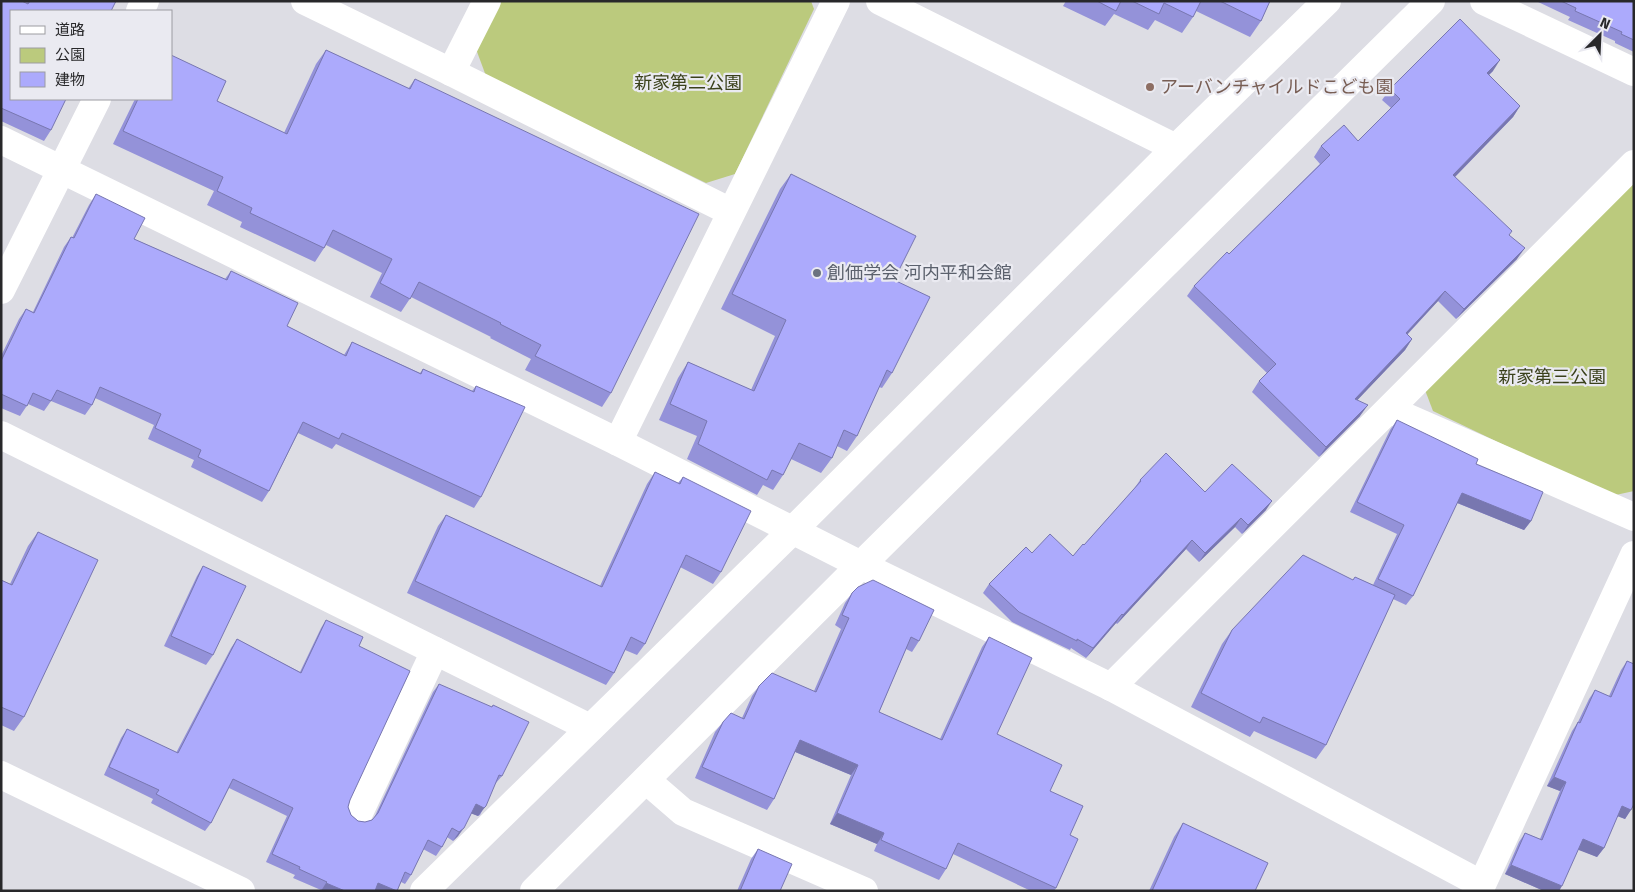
<svg xmlns="http://www.w3.org/2000/svg" width="1635" height="892" font-family="'Fira Sans','Noto Sans JP',sans-serif">
	<style>
		.green { fill: #bbca7d }
		.lines { fill: none; stroke-linecap: round; stroke-linejoin: round }
		.minor { stroke: #fff; stroke-width: 28 }
		.wall { fill: #9492d9 }
		.shaded-wall { fill: #7877b0 }
		.building { fill: #acaafc; stroke: #7877b0 }
		.education-dot { fill: #8d6e63; stroke: #eaeaf1; stroke-width: 2 }
		.worship-dot { fill: #6b7280; stroke: #eaeaf1; stroke-width: 2 }
		.labels { text-anchor: middle; dominant-baseline: central; stroke-width: 4.5; stroke-linejoin: round; paint-order: stroke }
		.park-label { font-size: 18px; fill: #3a411b; stroke: #eaeaf1 }
		.education-label { font-size: 18px; fill: #785e54; stroke: #eaeaf1; text-anchor: start }
		.worship-label { font-size: 18px; fill: #5b616d; stroke: #eaeaf1; text-anchor: start }
	</style>
	<rect width="100%" height="100%" fill="#dddde4"/>
	<g class="green">
		<polygon points="499,1 811,1 814,9 735,174 706,183 486,76 476,49"/>
		<polygon points="1634,180 1634,491 1611,496 1433,411 1425,390"/>
	</g>
	<g class="lines">
		<g class="minor">
			<polyline points="305,1 451,72 731,212"/>
			<polyline points="880,1 1176,148"/>
			<polyline points="1484,1 1634,72"/>
			<polyline points="140,11 145,1"/>
			<polyline points="451,72 487,1"/>
			<polyline points="1,140 618,442 861,565 1111,687 1481,884"/>
			<polyline points="1,290 97,99"/>
			<polyline points="1390,410 1634,517"/>
			<polyline points="1,435 590,728"/>
			<polyline points="618,442 836,1"/>
			<polyline points="1111,687 1634,164"/>
			<polyline points="1,775 241,891"/>
			<polyline points="646,780 683,812 864,891"/>
			<polyline points="358,815 435,651"/>
			<polyline points="424,891 793,530 1176,148 1327,1"/>
			<polyline points="534,891 861,565 1431,1"/>
			<polyline points="1479,891 1634,555"/>
		</g>
	</g>
	<g class="wall">
		<polygon points="1,1 26,3 27,1 116,1 11,11 51,130 44,141 1,121"/>
		<polygon points="1066,1 1270,1 1261,21 1250,37 1196,11 1193,17 1182,33 1155,20 1148,30 1114,14 1105,26 1063,6"/>
		<polygon points="1536,1 1634,1 1634,52 1615,43 1615,41 1568,20 1570,17"/>
		<polygon points="326,50 408,89 415,79 611,393 602,407 525,370 531,359 490,338 491,337 411,297 401,312 370,297 382,273 326,245 315,262 240,227 242,222 207,205 214,191 113,144 135,99 171,99 217,101 284,133 316,64"/>
		<polygon points="1493,71 1489,75 1520,106 1513,117 1455,177 1509,236 1517,259 1456,319 1438,301 1407,335 1412,339 1405,350 1357,400 1360,416 1319,457 1252,392 1259,381 1267,373 1187,296 1194,286 1229,254 1320,164 1314,157 1321,146 1358,141 1391,108 1382,100 1390,89"/>
		<polygon points="791,174 894,280 892,373 882,388 879,387 857,436 847,451 837,446 832,458 821,473 791,459 783,475 773,490 763,485 757,495 687,459 697,436 659,420 678,378 688,362 751,390 775,336 721,309 780,189"/>
		<polygon points="96,194 134,239 225,279 231,271 287,326 344,355 352,342 420,373 423,369 472,391 476,386 481,497 474,508 336,444 332,449 298,433 269,491 262,502 191,467 194,460 148,439 154,425 95,398 92,405 85,415 51,401 44,411 28,404 20,416 1,408 1,356 19,319 26,309 33,312 64,247 71,237 72,238 89,205"/>
		<polygon points="1397,420 1476,464 1531,521 1524,530 1457,503 1413,596 1406,605 1393,599 1326,745 1316,759 1254,731 1250,737 1191,707 1222,644 1232,630 1353,580 1355,577 1373,585 1397,534 1350,512 1390,430"/>
		<polygon points="655,472 678,483 683,477 721,572 713,584 680,567 645,644 637,655 625,650 614,673 606,685 407,593 438,526 446,515 600,586 647,484"/>
		<polygon points="1140,480 1205,492 1266,510 1242,534 1235,527 1199,562 1186,549 1117,624 1116,623 1086,658 1071,648 1070,650 1012,622 983,593 989,584 1073,556 1084,545 1134,489"/>
		<polygon points="38,532 24,717 14,731 1,725 1,580 10,584 28,546"/>
		<polygon points="203,566 213,655 206,665 164,646 197,576"/>
		<polygon points="852,593 919,641 912,652 906,649 879,712 940,739 982,647 989,637 997,734 1050,791 1070,835 1056,888 1054,891 1031,891 953,854 946,869 939,880 874,851 877,844 830,824 851,775 795,752 774,799 767,810 695,778 715,732 723,722 742,718 752,696 759,686 814,691 841,629 835,625 845,603"/>
		<polygon points="326,620 359,646 350,800 348,807 351,815 358,821 365,822 372,820 374,818 433,692 439,684 502,776 495,784 480,815 478,816 471,813 458,836 453,841 447,837 442,847 436,856 423,849 411,875 405,884 401,882 397,891 321,891 321,890 293,878 295,875 266,862 287,816 229,788 211,823 205,831 151,803 153,799 104,775 121,738 127,729 176,753 231,648 237,639 300,672 321,628"/>
		<polygon points="1627,661 1633,664 1634,663 1634,804 1625,819 1617,816 1604,848 1597,857 1578,849 1559,891 1544,891 1505,874 1519,842 1525,833 1540,839 1560,791 1547,786 1572,731 1578,722 1589,699 1595,690 1609,696 1621,670"/>
		<polygon points="1183,823 1255,891 1149,891 1174,837"/>
		<polygon points="758,849 780,891 737,891 751,859"/>
	</g>
	<g class="shaded-wall">
		<polygon points="1500,60 1493,71 1479,84 1487,73"/>
		<polygon points="1520,106 1513,117 1446,186 1453,175"/>
		<polygon points="1525,248 1517,259 1456,319 1464,309"/>
		<polygon points="1445,291 1438,301 1398,344 1406,333"/>
		<polygon points="1412,339 1405,350 1348,410 1355,399"/>
		<polygon points="1368,405 1360,416 1319,457 1326,447"/>
		<polygon points="1462,493 1531,521 1524,530 1455,502"/>
		<polygon points="1272,501 1266,510 1242,534 1248,525"/>
		<polygon points="1241,518 1235,527 1199,562 1205,553"/>
		<polygon points="1192,540 1186,549 1117,624 1123,615"/>
		<polygon points="1122,614 1116,623 1086,658 1093,648"/>
		<polygon points="800,740 858,765 851,775 793,751"/>
		<polygon points="1554,777 1566,782 1560,791 1547,786"/>
		<polygon points="476,804 486,806 478,816 470,813"/>
		<polygon points="1622,806 1631,810 1625,819 1615,815"/>
		<polygon points="837,813 884,833 877,844 830,824"/>
		<polygon points="464,828 458,836 453,841 459,832"/>
		<polygon points="1583,839 1604,848 1597,857 1576,849"/>
		<polygon points="1511,865 1562,886 1559,891 1544,891 1505,874"/>
		<polygon points="326,883 345,891 321,891"/>
		<polygon points="378,883 397,891 373,891"/>
	</g>
	<g class="building">
		<polygon points="1,1 22,1 28,4 30,1 116,1 111,11 11,11 11,99 66,99 51,130 1,108"/>
		<polygon points="1097,1 1121,1 1116,11"/>
		<polygon points="1132,1 1201,1 1193,17 1164,3 1159,14"/>
		<polygon points="1220,1 1270,1 1261,21"/>
		<polygon points="1561,1 1634,1 1634,40 1621,34 1622,32 1575,11 1576,8"/>
		<polygon points="1460,19 1500,60 1487,73 1520,106 1453,175 1512,231 1509,235 1525,248 1464,309 1445,291 1406,333 1412,339 1355,399 1368,405 1326,447 1259,381 1276,364 1194,286 1227,252 1229,254 1330,155 1321,146 1344,125 1358,141 1400,99 1390,89"/>
		<polygon points="326,50 410,89 415,79 699,214 611,393 535,356 541,345 500,324 501,323 419,282 410,299 380,283 392,259 333,230 324,248 250,213 252,208 217,191 223,177 123,131 138,99 171,99 171,55 226,81 217,101 287,134"/>
		<polygon points="791,174 916,236 894,280 930,297 892,373 887,370 857,436 844,430 832,458 799,443 783,475 772,470 767,480 698,444 707,421 670,404 688,362 754,391 786,320 732,294"/>
		<polygon points="96,194 145,218 134,239 227,280 231,271 298,303 287,326 346,356 352,342 421,374 423,369 474,392 476,386 525,407 481,497 342,433 339,439 303,422 269,491 198,457 201,450 155,428 161,414 100,387 92,405 57,390 51,401 33,393 27,406 1,394 1,361 26,309 34,313 71,237 74,238"/>
		<polygon points="1397,420 1478,459 1476,464 1543,492 1531,521 1462,493 1413,596 1378,579 1404,525 1357,502"/>
		<polygon points="1166,453 1205,492 1232,464 1272,501 1248,525 1241,518 1205,553 1192,540 1123,615 1122,614 1093,648 1077,639 1077,641 1019,612 989,584 1026,547 1032,553 1050,534 1073,556 1083,544 1084,545 1141,481 1140,480"/>
		<polygon points="655,472 680,484 683,477 751,511 721,572 686,555 645,644 631,637 614,673 415,581 446,515 602,587"/>
		<polygon points="38,532 98,560 24,717 1,707 1,580 12,585"/>
		<polygon points="1303,555 1353,580 1355,577 1395,595 1326,745 1263,717 1260,723 1201,693 1232,630"/>
		<polygon points="203,566 246,586 213,655 171,636"/>
		<polygon points="873,580 934,610 919,641 911,637 879,712 942,740 989,637 1032,658 997,734 1062,765 1050,791 1083,806 1070,835 1078,839 1056,888 958,843 946,869 881,840 884,833 837,813 858,765 800,740 774,799 702,767 723,722 731,713 744,719 759,686 772,673 816,692 849,618 842,615 852,593 858,587"/>
		<polygon points="326,620 363,637 359,646 410,671 350,800 348,807 351,815 358,821 365,822 372,820 378,813 439,684 492,707 493,705 529,722 502,776 499,775 486,806 484,808 476,804 464,828 459,832 452,828 442,847 428,840 411,875 405,872 397,891 378,883 375,891 345,891 326,883 327,882 299,869 300,867 272,854 293,808 233,779 211,823 156,794 159,790 109,767 127,729 178,753 237,639 301,673"/>
		<polygon points="1627,661 1634,664 1634,804 1631,810 1622,806 1604,848 1583,839 1562,886 1511,865 1525,833 1542,840 1566,782 1554,777 1578,722 1580,723 1595,690 1611,697"/>
		<polygon points="1183,823 1268,863 1255,891 1152,891"/>
		<polygon points="758,849 792,864 780,891 740,891"/>
	</g>
	<circle class="education-dot" cx="1150" cy="87" r="5"/>
	<circle class="worship-dot" cx="817" cy="273" r="5"/>
	<g class="labels">
		<g class="park-label">
			<text x="688" y="83">新家第二公園</text>
			<text x="1552" y="377">新家第三公園</text>
		</g>
		<g class="education-label">
			<text x="1160" y="87">アーバンチャイルドこども園</text>
		</g>
		<g class="worship-label">
			<text x="827" y="273">創価学会 河内平和会館</text>
		</g>
	</g>
	<rect width="1635" height="892" fill="none" stroke="#28282a" stroke-width="5"/>
	<rect x="10" y="10" width="162" height="90" fill="#eaeaf1" stroke="#9c9ca1"/>
	<rect x="20" y="26" width="25" height="8" fill="#ffffff" stroke="#9c9ca1"/>
	<text x="55" y="35" font-size="15" fill="#28282a">道路</text>
	<rect x="20" y="48" width="25" height="15" fill="#bbca7d" stroke="#9c9ca1"/>
	<text x="55" y="60" font-size="15" fill="#28282a">公園</text>
	<rect x="20" y="72" width="25" height="15" fill="#acaafc" stroke="#9c9ca1"/>
	<text x="55" y="85" font-size="15" fill="#28282a">建物</text>
	<g transform="translate(1600 35) rotate(24)" stroke="#eaeaf1" stroke-width="4" paint-order="stroke">
	<path d="M0-4L9 19L0 12L-9 19Z" fill="#28282a"/>
	<text y="-8" font-size="14" font-weight="bold" text-anchor="middle" fill="#28282a">N</text>
	</g>
</svg>
